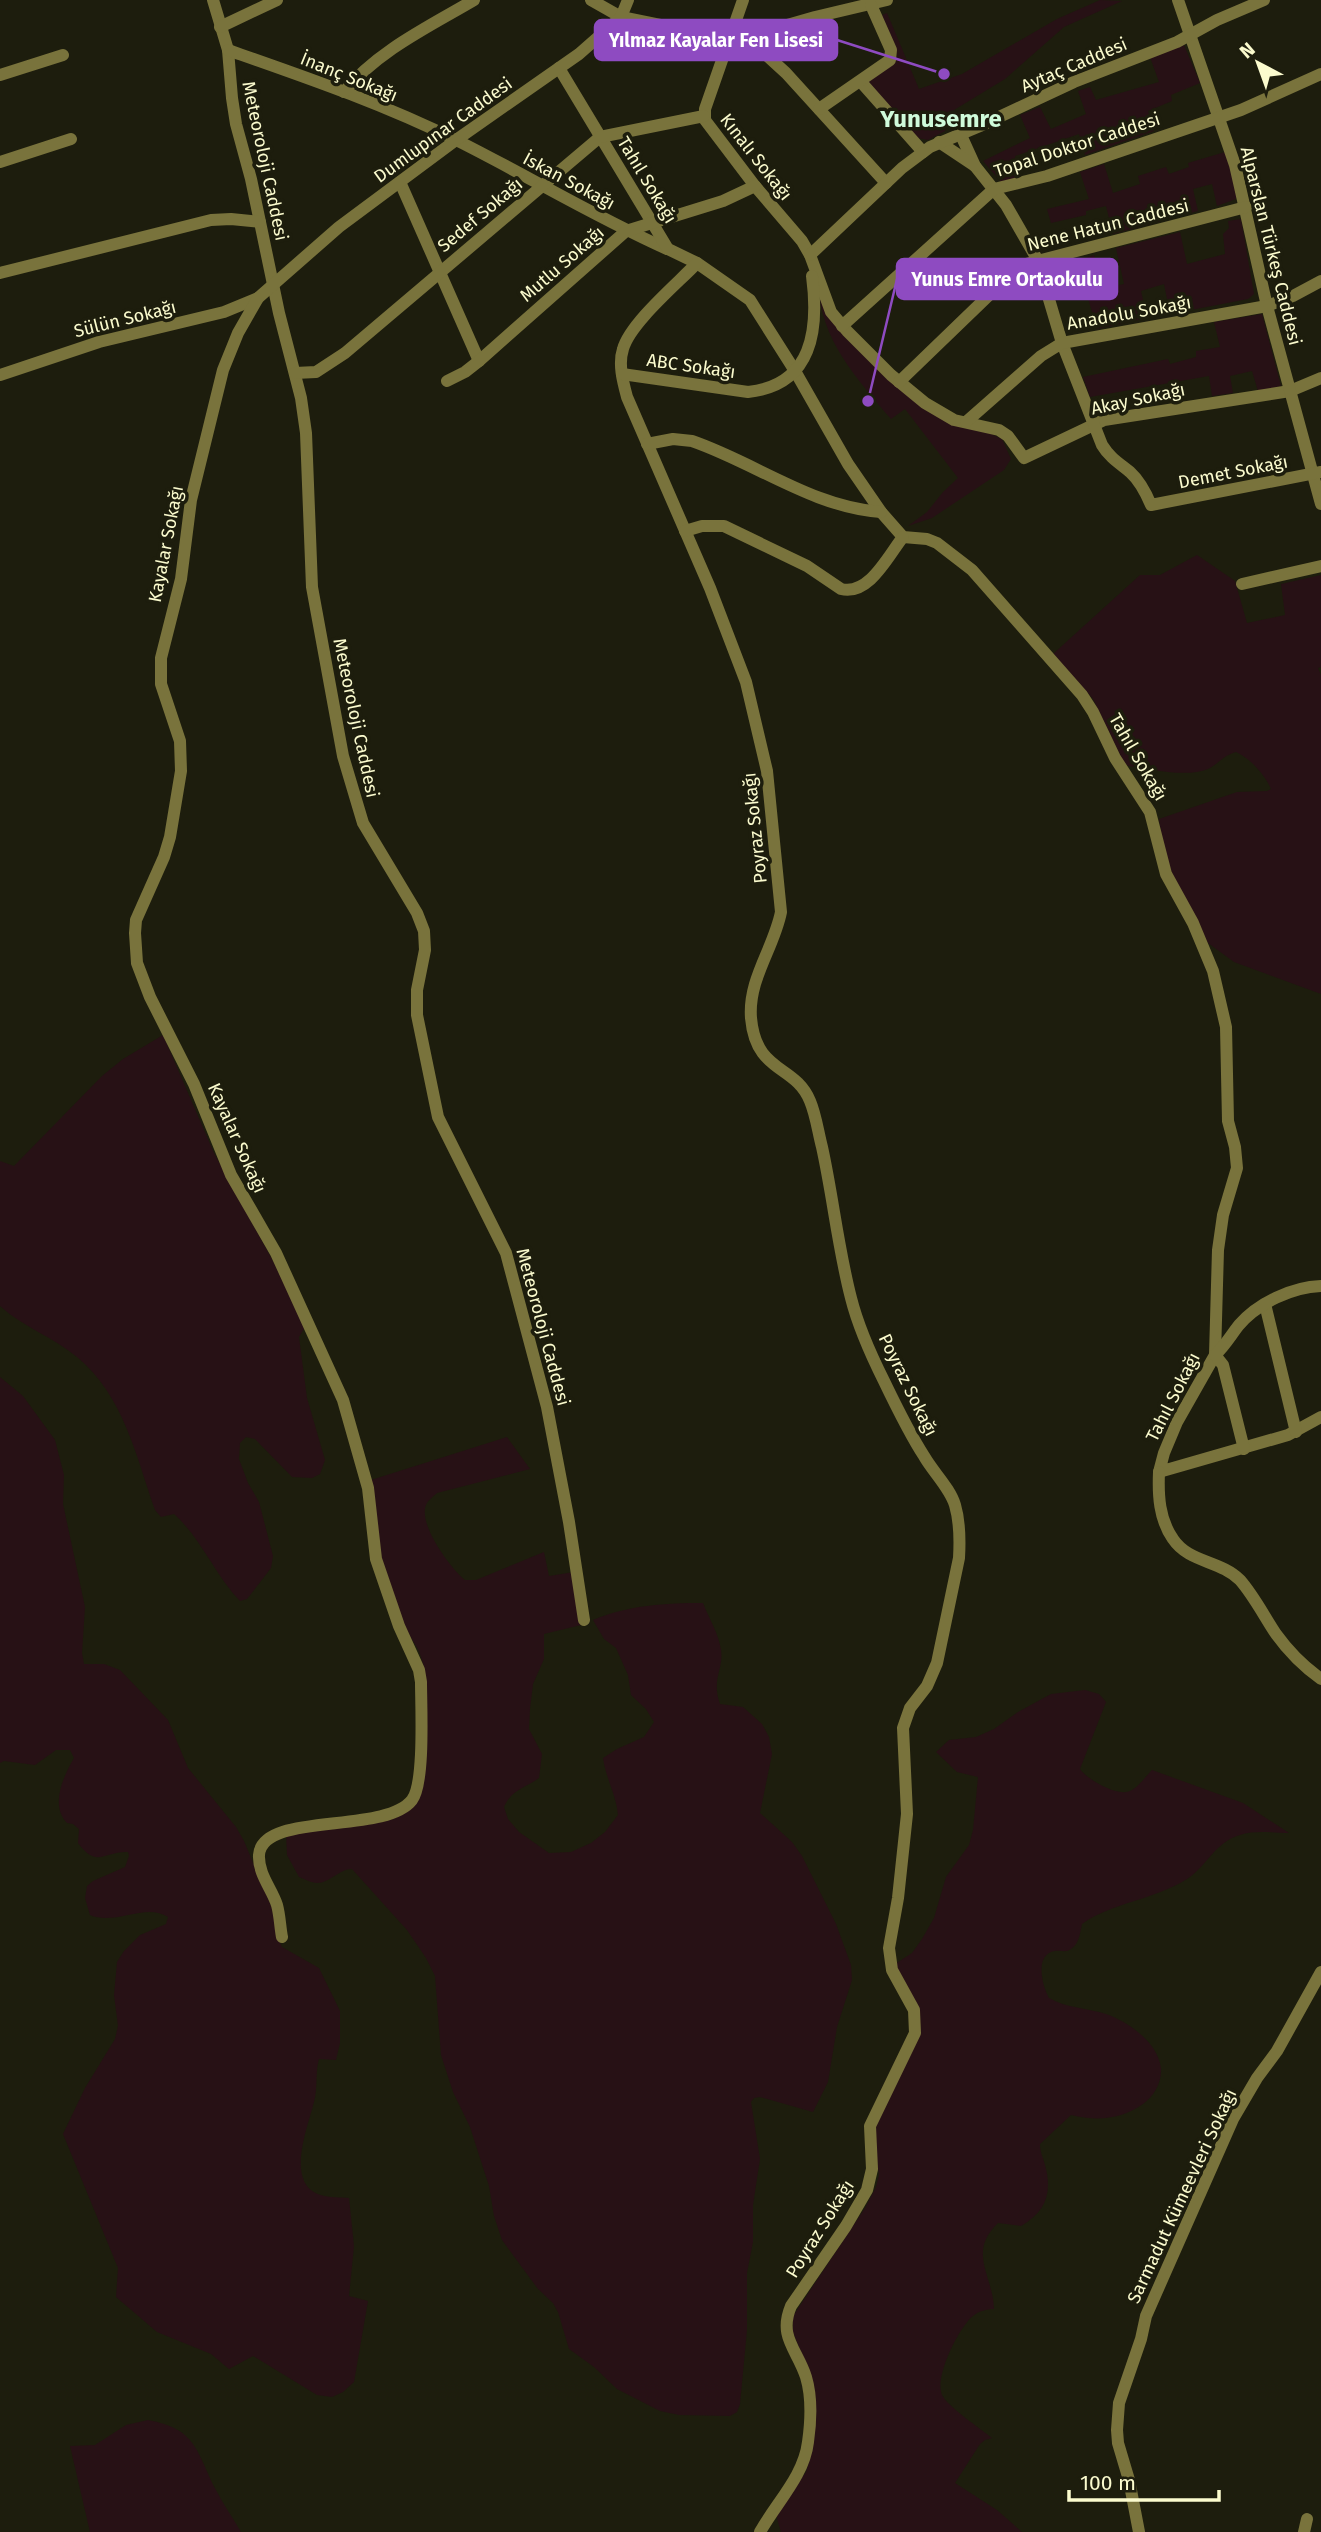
<svg xmlns="http://www.w3.org/2000/svg" width="1321" height="2532" font-family="'Fira Sans',sans-serif">
	<style>
		.green { fill: #271115 }
		.lines { fill: none; stroke-linecap: round; stroke-linejoin: round }
		.minor { stroke: #79733c; stroke-width: 12 }
		.labels { text-anchor: middle; dominant-baseline: central; stroke-width: 7; stroke-linejoin: round; paint-order: stroke }
		.street-label { font-size: 18px; fill: #fbfbce; stroke: #1d1d0d }
		.district-label { font-size: 24px; font-weight: bold; fill: #cffbda; stroke: #1d1d0d }
		.leader { fill: none; stroke: #8e4bc1; stroke-width: 2.5 }
		.callout-dot { fill: #8e4bc1; stroke: #1d1d0d; stroke-width: 2.5 }
		.callout { fill: #8e4bc1; stroke: #8e4bc1; stroke-width: 2.5 }
		.callout-label { font-size: 19px; text-anchor: middle; font-weight: bold; fill: #fff }
	</style>
	<rect width="100%" height="100%" fill="#1d1d0d"/>
	<g class="green">
		<polygon points="1100,0 1122,1 1064,27 1005,79 954,110 950,115 945,131 928,140 918,138 868,82 896,61 897,57 882,15 887,13 919,89 962,74 1057,19"/>
		<polygon points="1184,45 1200,83 1171,95 1172,101 1148,111 1154,131 1085,155 1079,134 1015,156 1020,176 1002,183 983,161 1030,138 1020,115 1040,107 1051,129 1086,114 1078,91 1090,87 1096,100 1159,82 1150,57"/>
		<polygon points="1225,152 1237,191 1236,199 1217,206 1212,184 1193,189 1198,211 1113,234 1106,206 1086,211 1086,215 1051,223 1047,209 1089,199 1080,172 1104,164 1113,193 1140,184 1138,176 1166,167 1169,174 1189,167 1188,163"/>
		<polygon points="1241,219 1254,294 1248,299 1170,314 1164,284 1141,291 1147,318 1097,329 1077,261 1094,255 1104,288 1124,284 1116,248 1180,232 1187,264 1225,254 1223,234 1229,228 1228,221"/>
		<path d="M819,285l2,12 85,97 96,45 9,20 -7,11 -72,48 -24,8 19,-14 16,-20 15,-14 -53,-69 -14,10c-33,-39 -72,-81 -72,-134z"/>
		<polygon points="1262,314 1281,386 1258,391 1252,371 1230,376 1233,393 1212,396 1209,376 1090,397 1083,377 1168,359 1170,364 1196,357 1196,351 1220,347 1214,322"/>
		<path d="M1197,555l38,26 12,42 38,-8 -4,-31 40,-9v92l-3,1 3,7v319l-87,-32 -26,-19 -43,-83 -6,-41 78,-27 30,-1 4,-2c-6,-14 -21,-31 -35,-37 -12,3 -18,12 -28,17 -21,9 -62,0 -83,-4l-32,-66 -40,-45 87,-79h20z"/>
		<path d="M163,1035l51,118 59,108 32,66 -6,10 8,61 18,62 -5,14 -8,4 -20,-1 -37,-38 -9,-2 -6,6 -1,16 9,24 11,19 14,54 -2,12 -24,31 -7,2c-25,-26 -39,-63 -66,-87l-13,3 -6,-7c-19,-54 -31,-114 -78,-153 -24,-20 -54,-30 -77,-51v-145l14,5 88,-90 21,-17z"/>
		<path d="M0,1377l23,19 32,44 9,35 -1,29 22,103 -3,46 2,11h20l16,6 48,50 20,48 48,59 8,14 28,67 6,30 4,9 37,21 21,43v32l-4,17 -17,-1c-4,14 -1,29 -5,43 -6,25 -30,82 7,93 9,3 19,2 28,3l5,48 -5,50 19,5 -14,81 -11,10 -11,5 -15,-2 -64,-39 -24,13 -18,-15 -54,-22 -41,-35 2,-29 -55,-134 22,-46 30,-49 3,-13 -4,-31 3,-33 7,-11 16,-16 26,-11 2,-7c-22,-15 -53,9 -78,-2l-5,-17 2,-12 6,-5 32,-14 4,-11 -1,-4c-24,-1 -31,17 -50,-9l1,-14 -6,-5 -6,-1c-17,-18 -4,-46 7,-65l-4,-8h-14l-21,15 -31,-4 -4,2z"/>
		<path d="M507,1437l23,32 -93,24c-4,4 -9,7 -11,12 -8,19 24,63 39,75h11l68,-28 5,24 25,-4 7,53 -37,9v25l-11,25 -3,25 -1,20 13,25 -3,24c-14,10 -28,12 -35,29l4,12 11,13 30,21 22,-1 20,-9 14,-11 13,-17c-2,-21 -12,-36 -15,-57l14,-9 27,-12 10,-15 -8,-13 -15,-14 -3,-20 -12,-27 -12,-9 -11,-19c36,-15 73,-17 110,-17 6,16 16,31 18,47 3,19 -10,29 -1,54l23,3 19,17 7,13 3,17 -12,59 32,29 10,14 34,68 15,41 1,15 -15,47 -9,55 -15,30 -53,-15 -6,1 -3,4 9,57 -7,46v37l-6,31v57l-7,74 -3,8 -7,4 -51,-1 -19,-4 -43,-22 -23,-22 -25,-18 -11,-37 -5,-9 -15,-14 -36,-49 -8,-24 -5,-30 -19,-59 -17,-35 -12,-37 -6,-79 -9,-18 -19,-28 -55,-61c-13,0 -22,14 -35,14 -5,0 -13,-4 -18,-6l-12,-22 -1,-21 60,-7 71,-27 8,-130 -6,-19 -18,-30 -25,-80 -5,-61z"/>
		<path d="M1085,1690l14,4 7,8 -26,67c7,10 33,25 46,23 10,-1 19,-15 26,-22l91,33 46,30c-15,0 -34,-3 -49,2 -25,7 -33,31 -53,44 -33,21 -74,23 -105,45 -2,9 -3,20 -11,25 -5,4 -10,1 -16,2 -21,3 -13,35 -6,47 17,10 39,10 57,16 23,8 52,29 55,54 1,14 -7,28 -18,36 -22,16 -47,17 -72,11l-31,29c0,9 3,13 5,21 8,29 0,47 -24,61l-23,-3c-31,30 -5,52 -4,86 -7,0 -15,2 -21,7 -14,11 -39,61 -31,79 6,12 39,34 50,43l-7,2 -5,4 -25,39 42,27 25,22h-241l-5,-17 30,-43 5,-18 -9,-100 -9,-21v-17l72,-108 11,-21 3,-12 -4,-29 1,-22 44,-89 -25,-71 17,-11 10,-14 12,-21 12,-41 23,-32 4,-15 5,-53 -21,-5 -21,-20 13,-12 27,-3 18,-8 24,-17 33,-18z"/>
		<path d="M148,2420c49,9 48,31 68,70 7,14 17,28 25,42h-151l-20,-86 25,-1 31,-20z"/>
	</g>
	<g class="lines">
		<g class="minor">
			<polyline points="213,0 228,50 232,98 236,124 251,179 279,313 301,398 306,433 312,587 343,756 363,823 417,913 424,931 425,950 417,990 417,1015 438,1117 506,1253 547,1407 569,1522 584,1620"/>
			<polyline points="591,0 621,17 675,28 732,33 751,41 786,73 886,183"/>
			<polyline points="743,0 705,109 705,120 755,186 802,241 810,255 831,312 847,331 891,375 925,403 954,420 999,430 1008,436 1024,458 1104,420 1290,391 1321,378"/>
			<polyline points="1178,0 1235,165 1267,306 1321,504"/>
			<polyline points="220,27 277,0"/>
			<polyline points="745,37 815,17 887,0"/>
			<path d="M228,50c77,27 156,54 230,91 70,35 137,76 209,108"/>
			<polyline points="559,68 668,249 697,263 750,300 795,371 848,464 881,512 903,537 927,539 937,543 972,570 1082,695 1093,712 1115,758 1150,812 1166,874 1193,923 1213,971 1226,1027 1228,1121 1235,1147 1237,1168 1223,1215 1218,1250 1215,1355 1177,1422 1164,1453 1159,1472 1288,1435 1321,1417"/>
			<polyline points="0,75 63,55"/>
			<polyline points="861,82 923,152"/>
			<path d="M344,92c33,-41 86,-66 130,-92"/>
			<polyline points="819,109 890,60 891,50 871,5"/>
			<path d="M960,133l15,33 31,39 31,54 25,84 40,102c8,13 17,18 28,27 10,9 16,21 21,33l170,-33"/>
			<polyline points="939,142 975,166"/>
			<polyline points="0,162 71,139"/>
			<polyline points="400,182 479,361"/>
			<polyline points="810,255 902,168 930,147 980,126 1074,82 1177,42 1217,20 1264,0"/>
			<path d="M697,263c-19,20 -67,60 -74,86 -5,15 0,33 4,48l83,191 36,94 21,89 14,141c-7,36 -33,67 -30,106 5,56 44,46 59,83 6,14 8,31 12,46 11,50 16,101 29,151 7,28 20,57 33,83 12,25 25,52 40,75 9,16 26,32 31,49 5,17 5,36 4,53l-22,105 -10,23 -17,22 -7,20 4,86 -9,84 -9,50 3,22 22,40 1,23 -45,93 2,43 -5,21 -21,36 -55,80c-13,31 6,43 15,71 6,20 5,44 2,65 -4,34 -32,61 -48,90"/>
			<polyline points="0,273 211,220 231,219 260,222"/>
			<polyline points="842,326 994,189 1047,176 1241,110 1321,74"/>
			<polyline points="295,373 316,372 345,353 600,137 704,116"/>
			<path d="M622,374l126,18c65,-7 71,-63 64,-116"/>
			<polyline points="0,375 99,342 224,312 258,298"/>
			<polyline points="447,381 465,372 479,361 626,231 723,201 755,186"/>
			<polyline points="899,382 1015,270 1026,264 1246,207"/>
			<polyline points="966,422 1041,356 1062,343 1267,306 1293,296 1321,281"/>
			<path d="M647,444l26,-5 19,2c64,22 120,66 189,71"/>
			<path d="M685,531l17,-5h22l83,40 34,23c28,7 47,-33 62,-52"/>
			<polyline points="1242,584 1321,566"/>
			<polyline points="1265,1304 1296,1432"/>
			<path d="M1244,1449l-21,-84 -8,-10c10,-9 16,-20 24,-30 19,-22 53,-38 82,-39"/>
			<path d="M1159,1472c-1,23 0,47 14,67 16,24 47,21 67,41 14,16 24,36 36,54 13,18 27,32 45,45"/>
			<path d="M282,1937c-2,-10 -2,-21 -5,-32 -5,-16 -19,-31 -18,-50 3,-44 126,-20 153,-55 13,-17 9,-94 9,-118l-2,-12 -20,-44 -23,-67 -8,-71 -25,-88 -67,-147 -45,-78 -37,-91 -44,-87 -13,-34 -2,-30 1,-13 28,-63 6,-20 11,-66 -1,-30 -19,-57v-26l20,-79 10,-79 32,-130 15,-37 20,-35 81,-71 117,-87 123,-86 42,-37 7,-17"/>
			<polyline points="1139,2532 1129,2480 1118,2443 1117,2430 1119,2403 1141,2339 1146,2316 1233,2119 1257,2078 1277,2051 1321,1972"/>
			<polyline points="1304,2532 1307,2519"/>
		</g>
	</g>
	<g class="labels">
		<g class="street-label">
			<text transform="translate(1074 65) rotate(-23)">Aytaç Caddesi</text>
			<text transform="translate(349 77) rotate(22)">İnanç Sokağı</text>
			<text transform="translate(443 130) rotate(-36)">Dumlupınar Caddesi</text>
			<text transform="translate(1077 145) rotate(-18)">Topal Doktor Caddesi</text>
			<text transform="translate(756 157) rotate(52)">Kınalı Sokağı</text>
			<text transform="translate(265 161) rotate(78)">Meteoroloji Caddesi</text>
			<text transform="translate(647 180) rotate(59)">Tahıl Sokağı</text>
			<text transform="translate(569 181) rotate(28)">İskan Sokağı</text>
			<text transform="translate(480 215) rotate(-40)">Sedef Sokağı</text>
			<text transform="translate(1108 225) rotate(-14)">Nene Hatun Caddesi</text>
			<text transform="translate(1271 246) rotate(76)">Alparslan Türkeş Caddesi</text>
			<text transform="translate(562 264) rotate(-41)">Mutlu Sokağı</text>
			<text transform="translate(1129 313) rotate(-10)">Anadolu Sokağı</text>
			<text transform="translate(125 319) rotate(-14)">Sülün Sokağı</text>
			<text transform="translate(691 366) rotate(8)">ABC Sokağı</text>
			<text transform="translate(1138 399) rotate(-12)">Akay Sokağı</text>
			<text transform="translate(1233 472) rotate(-11)">Demet Sokağı</text>
			<text transform="translate(166 544) rotate(-79)">Kayalar Sokağı</text>
			<text transform="translate(356 718) rotate(78)">Meteoroloji Caddesi</text>
			<text transform="translate(1138 757) rotate(60)">Tahıl Sokağı</text>
			<text transform="translate(755 828) rotate(-96)">Poyraz Sokağı</text>
			<text transform="translate(237 1138) rotate(66)">Kayalar Sokağı</text>
			<text transform="translate(543 1327) rotate(75)">Meteoroloji Caddesi</text>
			<text transform="translate(908 1385) rotate(64)">Poyraz Sokağı</text>
			<text transform="translate(1173 1397) rotate(-63)">Tahıl Sokağı</text>
			<text transform="translate(1182 2196) rotate(-65)">Sarmadut Kümeevleri Sokağı</text>
			<text transform="translate(820 2229) rotate(-58)">Poyraz Sokağı</text>
		</g>
		<g class="district-label">
			<text x="941" y="119">Yunusemre</text>
		</g>
	</g>
	<path class="leader" d="M944 74L837 40M868 401L897 279"/>
	<g class="callout-dot">
		<circle cx="944" cy="74" r="7"/>
		<circle cx="868" cy="401" r="7"/>
	</g>
	<g class="callout">
		<rect x="595" y="20" width="242" height="40" rx="7"/>
		<rect x="897" y="259" width="220" height="40" rx="7"/>
	</g>
	<g class="callout-label">
		<text x="716" y="47">Yılmaz Kayalar Fen Lisesi</text>
		<text x="1007" y="286">Yunus Emre Ortaokulu</text>
	</g>
	<g transform="translate(1258 63) rotate(319)" stroke="#1d1d0d" stroke-width="5" paint-order="stroke">
	<path d="M0-5L12 26L0 18L-12 26Z" fill="#fbfbce"/>
	<text y="-10" font-size="19" font-weight="bold" text-anchor="middle" fill="#fbfbce">N</text>
	</g>
	<path d="M1069 2490v10h150v-10" fill="none" stroke="#fbfbce" stroke-width="3.5"/>
	<text x="1080" y="2490" font-size="21" fill="#fbfbce" stroke="#1d1d0d" stroke-width="5" paint-order="stroke">100 m</text>
</svg>
